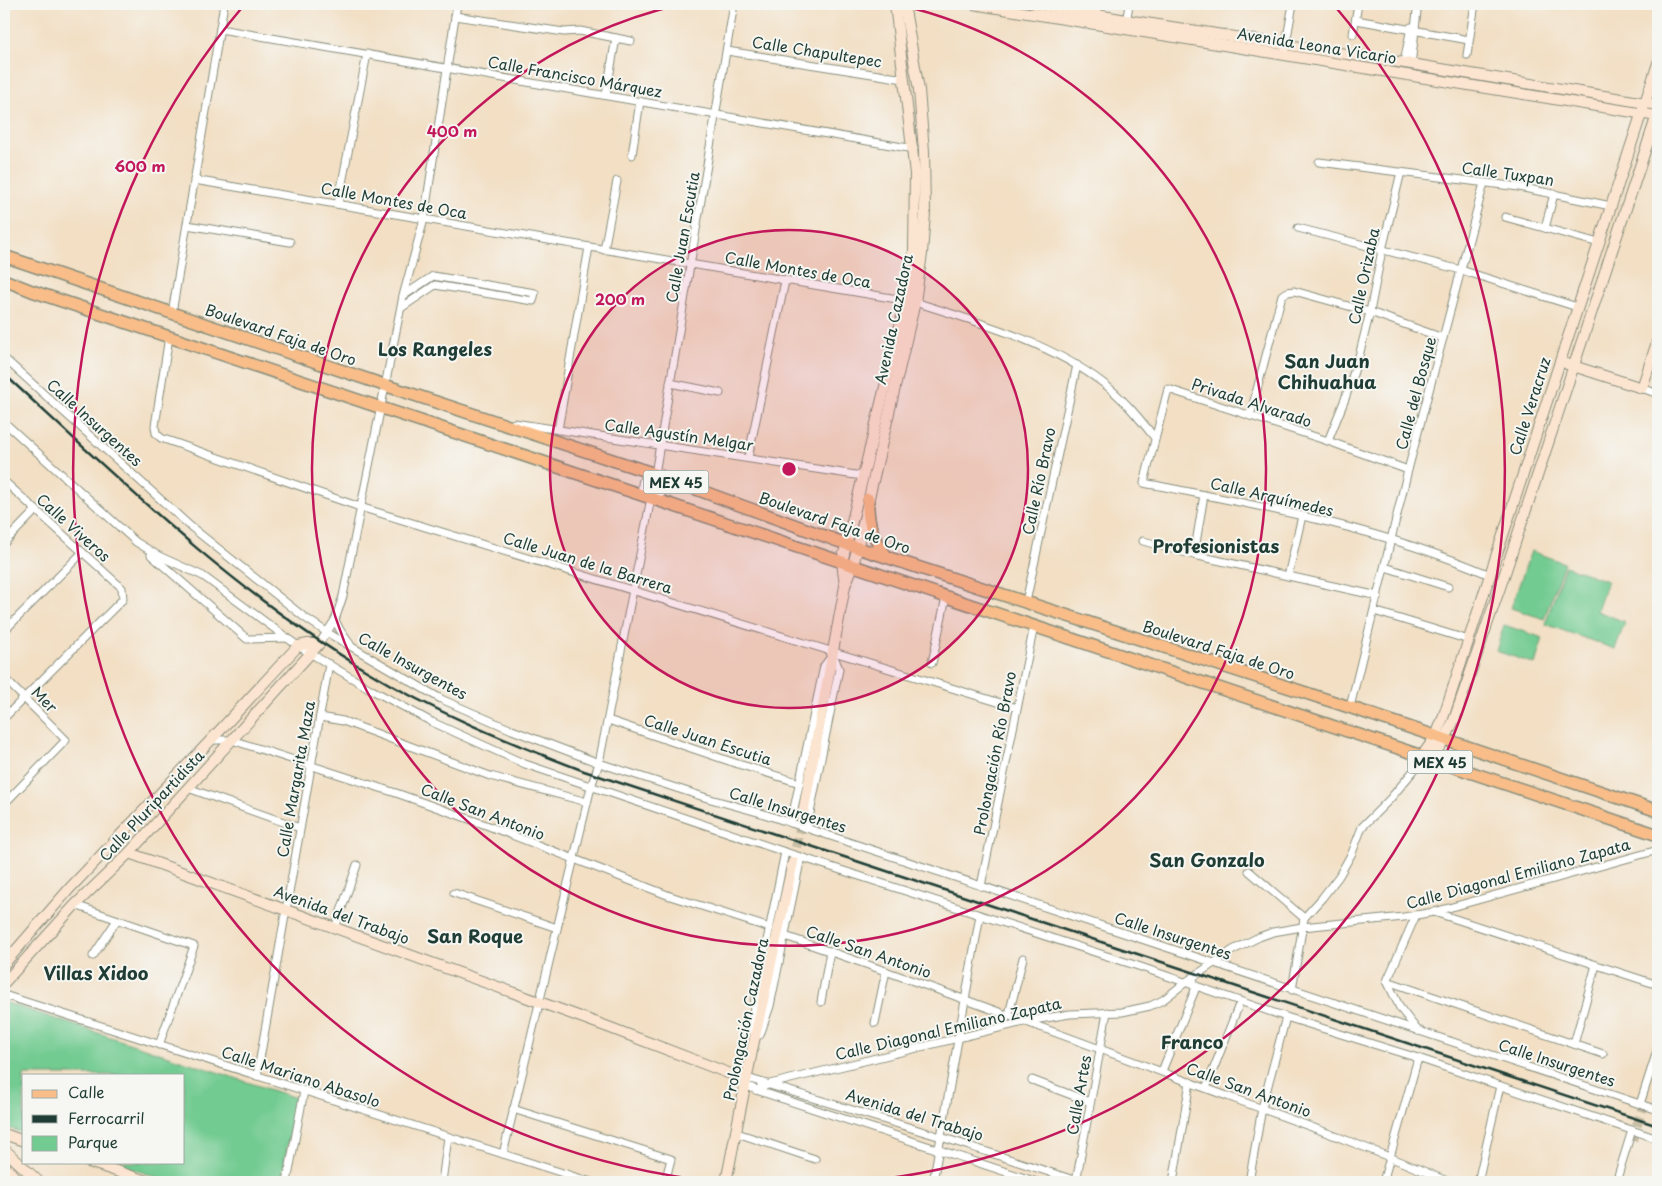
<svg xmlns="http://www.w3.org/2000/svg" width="1662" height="1186" font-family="'Playpen Sans',sans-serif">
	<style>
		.green { fill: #72cb91; stroke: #488462 }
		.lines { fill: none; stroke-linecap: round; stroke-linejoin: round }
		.secondary-tunnel { stroke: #c8bfa7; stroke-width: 10; stroke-dasharray: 10 5; stroke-linecap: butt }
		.street-casing { stroke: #888e7c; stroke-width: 9 }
		.secondary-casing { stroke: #888e7c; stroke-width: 12 }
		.primary-casing { stroke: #888e7c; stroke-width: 14 }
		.street { stroke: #fff; stroke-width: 7 }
		.secondary { stroke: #fce5d0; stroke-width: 10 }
		.primary { stroke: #f8bd89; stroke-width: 11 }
		.rail { stroke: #1f3d34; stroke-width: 2.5 }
		.ring { fill: none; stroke: #c2185b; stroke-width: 2.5 }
		.labels { text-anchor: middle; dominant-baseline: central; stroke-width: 4; stroke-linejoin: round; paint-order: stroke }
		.shield { fill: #f6f6f2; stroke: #60746d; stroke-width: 1 }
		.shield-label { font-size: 14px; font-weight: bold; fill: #1f3d34 }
		.street-label { font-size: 15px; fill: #1f3d34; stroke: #f6f6f2 }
		.quarter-label { font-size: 18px; font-weight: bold; fill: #1f3d34; stroke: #f6f6f2 }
		.centre { fill: #c2185b; stroke: #f6f6f2; stroke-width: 2.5 }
		.ring-label { font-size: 15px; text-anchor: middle; font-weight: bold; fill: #c2185b; stroke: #f6f6f2; stroke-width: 4; stroke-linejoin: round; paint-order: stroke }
	</style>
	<rect width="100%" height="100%" fill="#f6f6f2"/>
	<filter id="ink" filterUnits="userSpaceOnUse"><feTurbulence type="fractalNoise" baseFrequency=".02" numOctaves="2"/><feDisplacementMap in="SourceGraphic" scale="10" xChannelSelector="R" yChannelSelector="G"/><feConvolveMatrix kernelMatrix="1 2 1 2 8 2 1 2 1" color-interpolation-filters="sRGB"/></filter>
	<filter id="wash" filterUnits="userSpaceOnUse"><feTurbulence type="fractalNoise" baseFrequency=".0096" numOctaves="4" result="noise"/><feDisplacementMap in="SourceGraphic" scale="20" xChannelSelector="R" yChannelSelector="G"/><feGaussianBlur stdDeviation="1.12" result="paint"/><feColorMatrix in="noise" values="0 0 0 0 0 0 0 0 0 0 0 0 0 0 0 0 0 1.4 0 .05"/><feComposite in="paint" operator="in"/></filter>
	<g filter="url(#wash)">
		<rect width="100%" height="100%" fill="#f2dfc4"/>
		<g class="green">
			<polygon points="1531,551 1564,563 1544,619 1511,608"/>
			<polygon points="1565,566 1607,581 1597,611 1625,622 1615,649 1545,624"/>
			<polygon points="1504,625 1543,638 1535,664 1496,651"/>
			<polygon points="4,1002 296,1098 281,1182 172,1182 111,1162 184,1162 184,1075 24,1075 24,1133 4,1127"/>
		</g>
	</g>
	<g filter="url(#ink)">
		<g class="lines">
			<g class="secondary-tunnel">
				<polyline points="793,862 802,819"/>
				<polyline points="1632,1140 1646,1097"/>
			</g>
			<g class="street-casing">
				<g id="street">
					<polyline points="455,16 564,32 580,31 631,41"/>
					<polyline points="1356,20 1469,40"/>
					<polyline points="1126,24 1129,4"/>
					<polyline points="220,29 914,149"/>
					<polyline points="1353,34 1358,4"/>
					<polyline points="1285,49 1293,4"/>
					<polyline points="727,51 904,79"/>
					<polyline points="1467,55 1475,4"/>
					<polyline points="1404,63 1411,27"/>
					<path d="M1411,64c3,-20 4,-40 7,-60"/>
					<polyline points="606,95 616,38"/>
					<polyline points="632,155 640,101"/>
					<polyline points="1319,162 1519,187 1611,206"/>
					<path d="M194,180l721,122c65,21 132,39 188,81 20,15 36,35 52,55"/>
					<polyline points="338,204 367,54"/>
					<polyline points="1505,217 1599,243"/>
					<polyline points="187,225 290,242"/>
					<polyline points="1298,228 1461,270 1577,307"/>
					<polyline points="1545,228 1554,194"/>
					<polyline points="604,250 617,181"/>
					<polyline points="401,308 435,285 533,301 535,293 433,276 403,296"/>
					<polyline points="172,313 224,4"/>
					<polyline points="169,337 155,426 156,433 161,438 360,507 1017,708"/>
					<polyline points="4,358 190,526 304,617 328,633 441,699 512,730 599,763 707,798 761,813 1658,1110"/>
					<polyline points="670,383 720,393"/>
					<polyline points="1642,388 1658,394"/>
					<polyline points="1250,416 1282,295 1288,292 1294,291 1370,312 1443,338"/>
					<polyline points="4,422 136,542 159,556 203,576 298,646 372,690 432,722 525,764 785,852 1141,967 1286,1017 1418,1058 1658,1139"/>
					<polyline points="514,423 862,476"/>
					<polyline points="558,430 589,247"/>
					<polyline points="1328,441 1345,399 1359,356 1370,312 1382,250 1401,172"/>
					<polyline points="748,458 785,281"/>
					<path d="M1408,470l-80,-29 -160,-52 -24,94c117,23 236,45 346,92"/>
					<polyline points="655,474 734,4"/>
					<polyline points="4,481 122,588 123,599 4,718"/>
					<path d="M646,495c-5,-5 -5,-8 -3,-15l11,-6"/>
					<polyline points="651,498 662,493 665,487 663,482 658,477"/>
					<polyline points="1143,541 1194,555 1378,596"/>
					<polyline points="4,543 36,510"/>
					<polyline points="151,555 247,639 288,638"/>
					<polyline points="1194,555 1204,495"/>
					<polyline points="1385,567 1448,587"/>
					<polyline points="1288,576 1302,516"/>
					<polyline points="1026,602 1077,365"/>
					<polyline points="1374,611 1469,640"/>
					<polyline points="335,620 340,630 350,644"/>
					<polyline points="4,631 82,553"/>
					<polyline points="319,644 335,620 343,596 403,296 424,219 457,4"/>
					<polyline points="932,663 946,597"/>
					<polyline points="4,678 66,740 4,804"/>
					<polyline points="1350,707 1408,470 1484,183"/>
					<polyline points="320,717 343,721 490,776 587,802"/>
					<polyline points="608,720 735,763 800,783"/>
					<polyline points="211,740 232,740 399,794 486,825 670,896 770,928"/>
					<polyline points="188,788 300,828"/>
					<polyline points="791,823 824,666 830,658"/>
					<polyline points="807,828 839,669 833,654"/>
					<polyline points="1249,871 1304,918"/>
					<polyline points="981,886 1034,626"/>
					<polyline points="454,893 557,928"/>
					<polyline points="75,905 194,946 159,1045"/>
					<polyline points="1434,912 1658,985"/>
					<polyline points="1416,915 1387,981 1400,1008 1418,1031"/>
					<polyline points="335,928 357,865"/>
					<path d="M785,936c141,48 280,100 420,152 82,30 164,59 244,94"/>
					<polyline points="93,956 117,920"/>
					<polyline points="1387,981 1603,1054"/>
					<polyline points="1292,990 1304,918 1322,898 1339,876 1352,853 1362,827 1390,799 1415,769 1422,756"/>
					<polyline points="4,995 591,1182"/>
					<polyline points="821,1002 830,951"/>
					<polyline points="1009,1014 1023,958"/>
					<polyline points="875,1023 886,971"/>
					<polyline points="752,1031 754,1004 785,852"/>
					<polyline points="760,1035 770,1006 801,857"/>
					<polyline points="1574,1044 1596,965"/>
					<polyline points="1162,1071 1195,990 1194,982"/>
					<polyline points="257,1076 329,664"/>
					<polyline points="747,1078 941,1137 1080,1182"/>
					<polyline points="1032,1080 1090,1102"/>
					<polyline points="746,1085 756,1090 1037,1182"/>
					<polyline points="1206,1088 1238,1007"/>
					<polyline points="756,1090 770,1084 1028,1021 1070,1014 1122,1012 1150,1006 1163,1000 1186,982 1233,950 1259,937 1273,932 1302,927 1404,917 1434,912 1658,850"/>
					<polyline points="1640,1104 1658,1048"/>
					<polyline points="513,1109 671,1159 665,1182"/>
					<polyline points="737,1133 815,1159"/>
					<polyline points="503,1154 591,787 599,763 651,498"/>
					<polyline points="287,1182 304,1091"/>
					<polyline points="442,1182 448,1137"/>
					<polyline points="565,1182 566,1174"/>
					<polyline points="933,1182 980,915"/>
					<polyline points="1076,1182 1107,1012"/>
					<polyline points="1173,1182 1190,1082"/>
					<polyline points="1249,1182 1262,1108 1286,1017"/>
					<polyline points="1383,1182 1418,1058"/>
					<polyline points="1478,1182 1500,1086"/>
					<polyline points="1616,1182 1632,1130"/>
				</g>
			</g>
			<g class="secondary-casing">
				<g id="secondary">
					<polyline points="973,4 1657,116"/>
					<polyline points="1035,4 1126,20 1411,64 1658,105"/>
					<polyline points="1567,364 1642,388 1658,339"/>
					<polyline points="845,585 842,562 906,301 914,250 915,174 895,4"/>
					<polyline points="1422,756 1436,736 1443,718 1658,63"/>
					<polyline points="1431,759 1445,739 1454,720 1505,573 1658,112"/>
					<polyline points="802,819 845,586 853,566 915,302 922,254 925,213 924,151 919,90 904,4"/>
					<polyline points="129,853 608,1027 741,1078 747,1078"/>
					<polyline points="4,964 70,888 211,740 298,646 308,644 319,644"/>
					<polyline points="4,983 75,905 129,853 319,644"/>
					<polyline points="4,1134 24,1141"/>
					<polyline points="4,1149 39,1182"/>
					<polyline points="89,1162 149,1182"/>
					<polyline points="4,1166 20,1182"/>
					<polyline points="726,1182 753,1046 793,862"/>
				</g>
			</g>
			<g class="primary-casing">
				<g id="primary">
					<polyline points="4,256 384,385 655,474 846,544 1340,704 1658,811"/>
					<polyline points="4,280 32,291 1658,835"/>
					<path d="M868,499c-1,23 5,40 19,58"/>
				</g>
			</g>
			<use href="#street" class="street"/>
			<use href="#secondary" class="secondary"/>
			<use href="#primary" class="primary"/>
			<path class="rail" d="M4,374c114,105 227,216 361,296 69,42 143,72 219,101l1074,355"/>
		</g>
	</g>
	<circle cx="789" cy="469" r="239" fill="#c2185b" fill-opacity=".12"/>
	<g class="ring">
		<circle cx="789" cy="469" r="239"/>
		<path d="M896 4A477 477 0 1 1 682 4"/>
		<path d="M720 1182A716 716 0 0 1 245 4M1333 4A716 716 0 0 1 858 1182"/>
	</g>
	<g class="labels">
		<g class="shield">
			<rect x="643.5" y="470.5" width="65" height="23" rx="4"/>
			<rect x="1407.5" y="750.5" width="65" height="23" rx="4"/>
		</g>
		<g class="shield-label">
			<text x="676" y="482">MEX 45</text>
			<text x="1440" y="762">MEX 45</text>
		</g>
		<g class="street-label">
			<text transform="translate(1317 45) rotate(9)">Avenida Leona Vicario</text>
			<text transform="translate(817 51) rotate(9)">Calle Chapultepec</text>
			<text transform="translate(575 76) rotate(10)">Calle Francisco Márquez</text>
			<text transform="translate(1508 173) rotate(8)">Calle Tuxpan</text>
			<text transform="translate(394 200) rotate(10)">Calle Montes de Oca</text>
			<text transform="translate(682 237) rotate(-80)">Calle Juan Escutia</text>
			<text transform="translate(798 269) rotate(10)">Calle Montes de Oca</text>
			<text transform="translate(1363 276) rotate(-78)">Calle Orizaba</text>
			<text transform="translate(893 319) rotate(-78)">Avenida Cazadora</text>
			<text transform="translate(281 334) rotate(19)">Boulevard Faja de Oro</text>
			<text transform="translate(1415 393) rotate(-75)">Calle del Bosque</text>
			<text transform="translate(1252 402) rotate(18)">Privada Alvarado</text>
			<text transform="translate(1529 406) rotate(-72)">Calle Veracruz</text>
			<text transform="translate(95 422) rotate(42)">Calle Insurgentes</text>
			<text transform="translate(679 434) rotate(8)">Calle Agustín Melgar</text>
			<text transform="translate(1038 481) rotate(-78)">Calle Río Bravo</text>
			<text transform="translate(1272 496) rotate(13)">Calle Arquímedes</text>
			<text transform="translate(835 522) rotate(19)">Boulevard Faja de Oro</text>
			<text transform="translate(74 527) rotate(42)">Calle Viveros</text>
			<text transform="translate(588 562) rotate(17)">Calle Juan de la Barrera</text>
			<text transform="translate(1219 649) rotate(18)">Boulevard Faja de Oro</text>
			<text transform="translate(413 665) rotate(29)">Calle Insurgentes</text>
			<text transform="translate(45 699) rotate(45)">Mer</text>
			<text transform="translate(708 739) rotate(18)">Calle Juan Escutia</text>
			<text transform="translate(994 753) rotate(-79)">Prolongación Río Bravo</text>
			<text transform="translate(295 779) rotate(-80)">Calle Margarita Maza</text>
			<text transform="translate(151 805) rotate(-47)">Calle Pluripartidista</text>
			<text transform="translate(788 809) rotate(17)">Calle Insurgentes</text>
			<text transform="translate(483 811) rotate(21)">Calle San Antonio</text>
			<text transform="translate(1518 873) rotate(-15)">Calle Diagonal Emiliano Zapata</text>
			<text transform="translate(342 914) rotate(20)">Avenida del Trabajo</text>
			<text transform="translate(1173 935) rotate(18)">Calle Insurgentes</text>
			<text transform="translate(869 951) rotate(19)">Calle San Antonio</text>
			<text transform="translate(745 1019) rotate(-78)">Prolongación Cazadora</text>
			<text transform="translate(948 1028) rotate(-13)">Calle Diagonal Emiliano Zapata</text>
			<text transform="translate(1557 1062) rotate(18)">Calle Insurgentes</text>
			<text transform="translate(301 1076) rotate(18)">Calle Mariano Abasolo</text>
			<text transform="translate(1249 1089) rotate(20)">Calle San Antonio</text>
			<text transform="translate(1078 1095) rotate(-80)">Calle Artes</text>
			<text transform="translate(915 1114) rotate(17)">Avenida del Trabajo</text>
		</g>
		<g class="quarter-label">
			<text x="435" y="348">Los Rangeles</text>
			<text x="1327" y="360">San Juan<tspan x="1327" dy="21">Chihuahua</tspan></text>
			<text x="1216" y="545">Profesionistas</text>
			<text x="1207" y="859">San Gonzalo</text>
			<text x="475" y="935">San Roque</text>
			<text x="96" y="972">Villas Xidoo</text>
			<text x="1192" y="1041">Franco</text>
		</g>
	</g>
	<circle cx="789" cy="469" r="8" class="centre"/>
	<g class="ring-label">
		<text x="452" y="137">400 m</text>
		<text x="140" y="172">600 m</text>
		<text x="620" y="305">200 m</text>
	</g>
	<rect width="1662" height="1186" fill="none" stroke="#f6f6f2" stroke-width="20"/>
	<rect x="22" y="1074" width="162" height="90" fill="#f6f6f2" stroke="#a0aca6"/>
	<rect x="32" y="1090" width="25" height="8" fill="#f8bd89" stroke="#a0aca6"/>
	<text x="68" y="1098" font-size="15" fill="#1f3d34">Calle</text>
	<rect x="32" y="1115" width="25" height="8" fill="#1f3d34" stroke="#a0aca6"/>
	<text x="68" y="1124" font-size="15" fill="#1f3d34">Ferrocarril</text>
	<rect x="32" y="1136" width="25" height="15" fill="#72cb91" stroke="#a0aca6"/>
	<text x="68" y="1148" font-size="15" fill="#1f3d34">Parque</text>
</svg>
